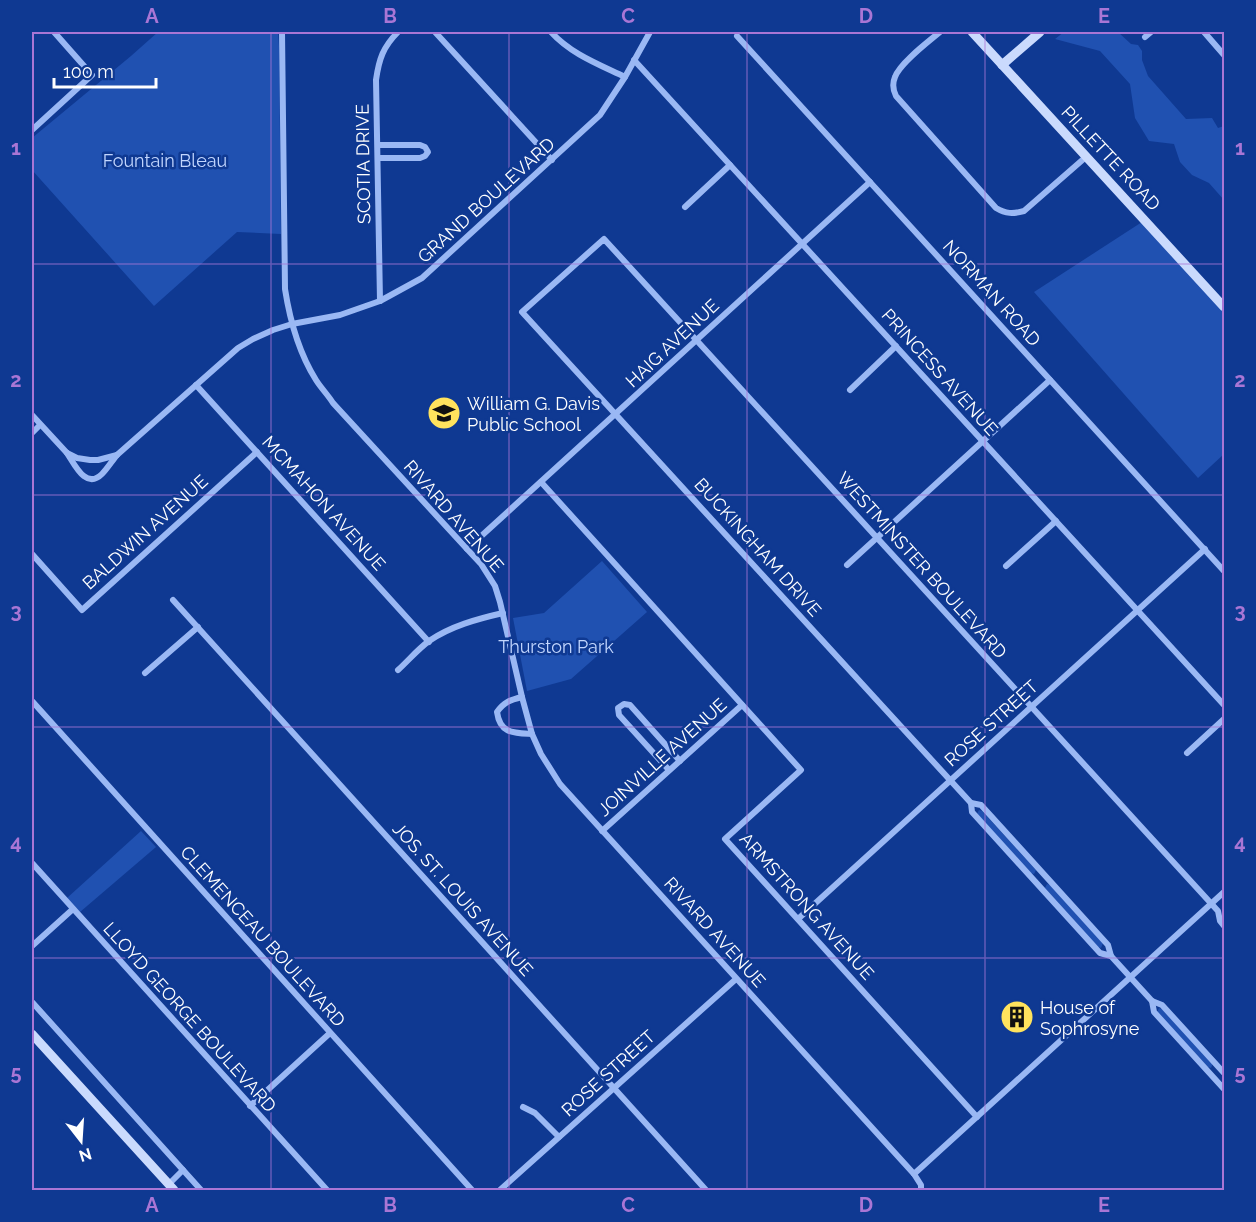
<svg xmlns="http://www.w3.org/2000/svg" width="1256" height="1222" font-family="Raleway,sans-serif">
	<style>
		.green { fill: #2051b1 }
		.lines { fill: none; stroke-linecap: round; stroke-linejoin: round }
		.street { stroke: #9ab8f4; stroke-width: 6 }
		.secondary { stroke: #cadafd; stroke-width: 9 }
		.grid { fill: none; stroke: #a976d5; stroke-width: 1.5; stroke-opacity: 0.55 }
		.labels { text-anchor: middle; dominant-baseline: central; stroke-width: 5; stroke-linejoin: round; paint-order: stroke }
		.street-label { font-size: 18px; fill: #fff; stroke: #0f3992 }
		.park-label { font-size: 18px; fill: #c2d6fe; stroke: #0f3992 }
		.poi-label { font-size: 18px; fill: #fff; stroke: #0f3992; text-anchor: start }
		.neatline { fill: none; stroke: #a976d5; stroke-width: 2 }
		.grid-label { font-size: 20px; text-anchor: middle; font-weight: bold; fill: #a976d5 }
	</style>
	<rect width="100%" height="100%" fill="#0f3992"/>
	<g class="green">
		<polygon points="158,32 278,32 279,46 281,234 237,232 154,306 32,170 32,138 131,56"/>
		<polygon points="1064,32 1118,32 1131,44 1138,45 1142,51 1142,60 1148,76 1186,119 1212,118 1218,128 1224,126 1224,200 1209,183 1192,175 1180,162 1174,144 1149,141 1135,118 1130,84 1100,51 1055,39"/>
		<polygon points="1142,222 1224,313 1224,454 1198,478 1034,292"/>
		<polygon points="602,561 647,612 571,679 527,691 513,618 544,613"/>
		<polygon points="979,810 982,811 1036,870 1034,874 1031,873 977,814"/>
		<polygon points="141,831 156,847 80,912 67,898"/>
		<polygon points="1047,884 1050,885 1103,943 1101,948 1098,947 1045,888"/>
		<polygon points="1159,1008 1162,1009 1213,1063 1211,1068 1208,1067 1157,1012"/>
	</g>
	<g class="lines">
		<g class="street">
			<path d="M282,32l3,257c5,32 14,64 31,91 5,8 12,15 17,23l134,146 14,15 14,22 5,16 22,95 10,37 9,20 19,30 354,390 7,11v5"/>
			<polyline points="435,32 552,160"/>
			<path d="M551,32c20,22 47,32 74,45"/>
			<path d="M940,32c-12,10 -40,31 -45,45 -3,7 -2,13 1,19l100,112c10,6 17,6 28,3l63,-55"/>
			<polyline points="1204,32 1224,55"/>
			<polyline points="737,36 1224,571"/>
			<polyline points="1145,37 1151,32"/>
			<polyline points="634,60 1224,705"/>
			<polyline points="32,130 92,75 54,32"/>
			<polyline points="378,145 420,145 425,147 428,152 425,156 420,158 378,158"/>
			<polyline points="685,207 730,165"/>
			<path d="M380,301l-4,-221c3,-21 7,-33 22,-48"/>
			<polyline points="196,385 429,642"/>
			<polyline points="850,390 896,346"/>
			<polyline points="32,415 67,453 77,458 90,460 98,460 117,455 238,348 253,339 273,330 292,324 340,315 380,301 422,278 600,115 625,77 650,32"/>
			<polyline points="32,433 40,425"/>
			<path d="M67,453c8,12 19,37 35,21 5,-5 10,-13 15,-19"/>
			<polyline points="541,482 801,770 725,839 977,1117"/>
			<polyline points="467,549 870,182"/>
			<polyline points="32,554 82,610 257,452"/>
			<polyline points="847,565 1050,380"/>
			<polyline points="1006,566 1056,521"/>
			<polyline points="173,600 706,1190"/>
			<path d="M398,670c10,-9 20,-21 31,-29 22,-15 48,-22 74,-28"/>
			<polyline points="145,673 198,627"/>
			<path d="M522,697c-12,3 -18,5 -25,15 3,22 17,21 35,22"/>
			<polyline points="32,701 472,1190"/>
			<polyline points="1187,753 1224,719"/>
			<polyline points="669,770 619,715 618,708 624,704 630,705 680,761"/>
			<polyline points="971,803 972,812 1100,953 1111,956"/>
			<polyline points="602,831 742,705"/>
			<polyline points="32,863 327,1190"/>
			<polyline points="798,919 1205,549"/>
			<polyline points="1224,926 1220,921 1218,911 604,239 522,312 971,803 981,805 1108,945 1111,956 1152,1001 1162,1005 1224,1073"/>
			<polyline points="32,946 73,909"/>
			<polyline points="1152,1001 1154,1012 1224,1089"/>
			<polyline points="32,1002 201,1190"/>
			<polyline points="250,1106 330,1033"/>
			<polyline points="523,1107 535,1113 559,1137"/>
			<polyline points="914,1174 1224,892"/>
			<polyline points="168,1185 183,1170"/>
			<polyline points="500,1190 736,979"/>
		</g>
		<g class="secondary">
			<polyline points="972,32 1224,307"/>
			<polyline points="1002,65 1040,32"/>
			<polyline points="32,1034 174,1190"/>
		</g>
	</g>
	<path class="grid" d="M271,32v1158M509,32v1158M747,32v1158M985,32v1158M32,264h1192M32,495h1192M32,727h1192M32,958h1192"/>
	<defs>
		<g id="school-disc" transform="scale(1.725)"><circle r="9.5" fill="#ffe35d" stroke="#0f3992"/><path d="M0-5L7-2L0 1L-7-2ZM-4 1L0 2.5L4 1V4Q0 6-4 4Z" fill="#111"/></g>
		<g id="building-disc" transform="scale(1.725)"><circle r="9.5" fill="#ffe35d" stroke="#0f3992"/><path d="M-4-6H4V6H1V3H-1V6H-4ZM-2.5-4.3h1.7v1.8h-1.7ZM.8-4.3h1.7v1.8H.8ZM-2.5-1h1.7V.8h-1.7ZM.8-1h1.7V.8H.8Z" fill="#111"/></g>
	</defs>
	<g fill-rule="evenodd">
		<use href="#school-disc" x="444" y="413"/>
		<use href="#building-disc" x="1017" y="1017"/>
	</g>
	<g class="labels">
		<g class="street-label">
			<text transform="translate(1111 158) rotate(47)">PILLETTE ROAD</text>
			<text transform="translate(363 164) rotate(-91)">SCOTIA DRIVE</text>
			<text transform="translate(486 200) rotate(-42)">GRAND BOULEVARD</text>
			<text transform="translate(992 293) rotate(48)">NORMAN ROAD</text>
			<text transform="translate(672 343) rotate(-43)">HAIG AVENUE</text>
			<text transform="translate(940 372) rotate(48)">PRINCESS AVENUE</text>
			<text transform="translate(324 503) rotate(48)">MCMAHON AVENUE</text>
			<text transform="translate(454 516) rotate(49)">RIVARD AVENUE</text>
			<text transform="translate(145 532) rotate(-42)">BALDWIN AVENUE</text>
			<text transform="translate(758 547) rotate(48)">BUCKINGHAM DRIVE</text>
			<text transform="translate(922 565) rotate(48)">WESTMINSTER BOULEVARD</text>
			<text transform="translate(991 723) rotate(-42)">ROSE STREET</text>
			<text transform="translate(662 757) rotate(-42)">JOINVILLE AVENUE</text>
			<text transform="translate(463 899) rotate(48)">JOS. ST. LOUIS AVENUE</text>
			<text transform="translate(807 906) rotate(48)">ARMSTRONG AVENUE</text>
			<text transform="translate(715 932) rotate(48)">RIVARD AVENUE</text>
			<text transform="translate(263 936) rotate(48)">CLEMENCEAU BOULEVARD</text>
			<text transform="translate(190 1017) rotate(48)">LLOYD GEORGE BOULEVARD</text>
			<text transform="translate(608 1073) rotate(-42)">ROSE STREET</text>
		</g>
		<g class="park-label">
			<text x="165" y="160">Fountain Bleau</text>
			<text x="556" y="646">Thurston Park</text>
		</g>
		<g class="poi-label">
			<text x="467" y="403">William G. Davis<tspan x="467" dy="21">Public School</tspan></text>
			<text x="1040" y="1007">House of<tspan x="1040" dy="21">Sophrosyne</tspan></text>
		</g>
	</g>
	<rect width="1256" height="1222" fill="none" stroke="#0f3992" stroke-width="66"/>
	<g transform="translate(81 1141) rotate(163)" stroke="#0f3992" stroke-width="4.5" paint-order="stroke">
	<path d="M0-4.5L10 22L0 15L-10 22Z" fill="#ffffff"/>
	<text y="-9" font-size="16" font-weight="bold" text-anchor="middle" fill="#ffffff">N</text>
	</g>
	<path d="M54 78v9h102v-9" fill="none" stroke="#ffffff" stroke-width="3"/>
	<text x="63" y="78" font-size="18" fill="#ffffff" stroke="#0f3992" stroke-width="4.5" paint-order="stroke">100 m</text>
	<rect x="33" y="33" width="1190" height="1156" class="neatline"/>
	<g class="grid-label">
		<text x="152" y="23">A</text>
		<text x="390" y="23">B</text>
		<text x="628" y="23">C</text>
		<text x="866" y="23">D</text>
		<text x="1104" y="23">E</text>
		<text x="16" y="155">1</text>
		<text x="1240" y="155">1</text>
		<text x="16" y="387">2</text>
		<text x="1240" y="387">2</text>
		<text x="16" y="618">3</text>
		<text x="1240" y="618">3</text>
		<text x="16" y="849">4</text>
		<text x="1240" y="849">4</text>
		<text x="16" y="1080">5</text>
		<text x="1240" y="1080">5</text>
		<text x="152" y="1212">A</text>
		<text x="390" y="1212">B</text>
		<text x="628" y="1212">C</text>
		<text x="866" y="1212">D</text>
		<text x="1104" y="1212">E</text>
	</g>
</svg>
